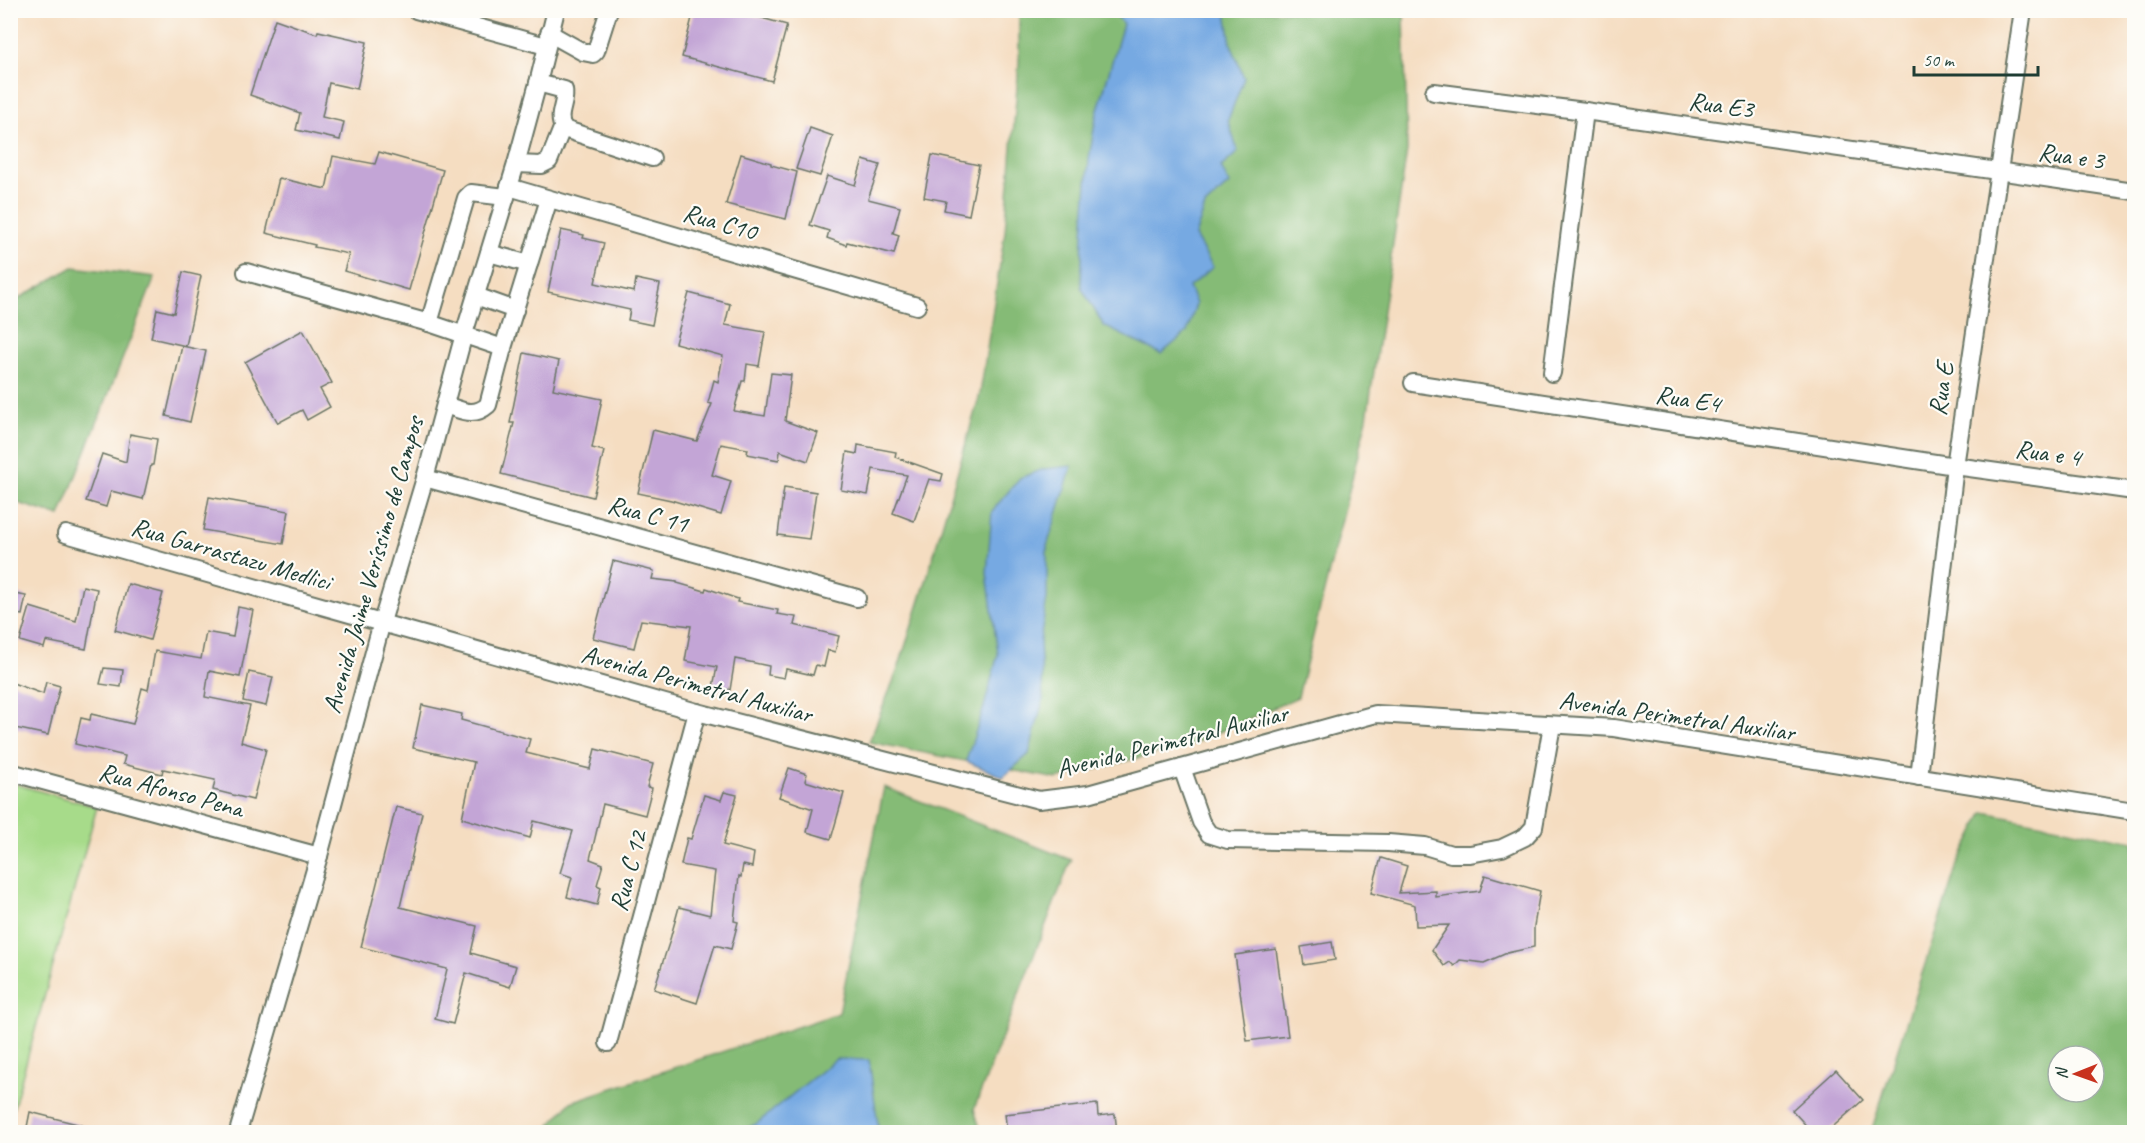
<svg xmlns="http://www.w3.org/2000/svg" width="2145" height="1143" font-family="Caveat,sans-serif">
	<style>
		.green { fill: #a7db8a; stroke: #638c5f; stroke-width: 1.5 }
		.forest { fill: #85bb76; stroke: #527c55; stroke-width: 1.5; fill-rule: evenodd }
		.water { fill: #76a9e2; stroke: #4a738b; stroke-width: 1.5 }
		.building { fill: #c3a5d6 }
		.lines { fill: none; stroke-linecap: round; stroke-linejoin: round }
		.minor-casing { stroke: #6a7565; stroke-width: 20 }
		.minor { stroke: #fff; stroke-width: 16 }
		.labels { text-anchor: middle; dominant-baseline: central; stroke-width: 4.5; stroke-linejoin: round; paint-order: stroke }
		.street-label { font-size: 26px; fill: #1f3d34; stroke: #fdfcf7 }
	</style>
	<rect width="100%" height="100%" fill="#fdfcf7"/>
	<filter id="ink" filterUnits="userSpaceOnUse"><feTurbulence type="fractalNoise" baseFrequency=".0167" numOctaves="2"/><feDisplacementMap in="SourceGraphic" scale="12" xChannelSelector="R" yChannelSelector="G"/><feConvolveMatrix kernelMatrix="1 2 1 2 8 2 1 2 1" color-interpolation-filters="sRGB"/></filter>
	<filter id="wash" filterUnits="userSpaceOnUse"><feTurbulence type="fractalNoise" baseFrequency=".008" numOctaves="4" result="noise"/><feDisplacementMap in="SourceGraphic" scale="24" xChannelSelector="R" yChannelSelector="G"/><feGaussianBlur stdDeviation="1.35" result="paint"/><feColorMatrix in="noise" values="0 0 0 0 0 0 0 0 0 0 0 0 0 0 0 0 0 1.4 0 .05"/><feComposite in="paint" operator="in"/></filter>
	<g filter="url(#wash)">
		<rect width="100%" height="100%" fill="#f5ddc1"/>
		<polygon class="green" points="11,783 97,807 11,1117 10,783"/>
		<g class="forest">
			<polygon points="1019,11 1404,11 1407,150 1367,418 1298,697 1192,744 1057,779 869,742 898,669 926,581 980,394 1005,231 1019,63"/>
			<polygon points="73,267 155,277 60,516 11,501 11,303"/>
			<polygon points="884,787 1071,860 974,1109 981,1132 544,1132 571,1102 839,1013"/>
			<path d="M1984,812l150,30v290h-263l85,-264zM2058,1056h36v36h-36z"/>
		</g>
		<g class="water">
			<polygon points="1113,11 1226,11 1231,44 1244,78 1228,120 1238,152 1221,167 1229,184 1205,206 1195,236 1213,267 1189,287 1196,304 1187,332 1161,354 1104,326 1081,287 1083,233 1089,159 1096,117 1123,24"/>
			<polygon points="1072,466 1047,546 1047,598 1040,641 1043,700 1029,754 1003,777 966,761 984,707 998,654 987,573 992,511 1020,478 1044,469"/>
			<polygon points="836,1059 869,1060 879,1132 739,1132 756,1124"/>
		</g>
		<g id="blocks">
			<g class="building">
				<polygon points="694,10 733,10 787,25 772,81 682,57"/>
				<polygon points="275,19 317,34 318,31 367,42 357,89 329,83 322,117 344,122 340,140 296,130 300,113 250,95"/>
				<polygon points="810,128 833,136 820,176 796,169"/>
				<polygon points="379,152 443,170 409,290 344,271 349,254 314,247 315,245 266,233 279,178 326,189 333,156 375,164"/>
				<polygon points="741,154 771,163 771,165 797,172 786,219 726,204"/>
				<polygon points="932,155 979,165 969,215 944,210 946,201 924,197"/>
				<polygon points="863,160 880,165 868,199 900,207 893,233 899,235 894,254 847,242 846,245 827,238 829,231 810,225 827,176 855,185"/>
				<polygon points="561,230 584,235 583,238 604,243 595,283 634,292 636,279 660,284 652,325 628,320 630,310 548,292"/>
				<polygon points="183,272 201,276 186,346 151,338 157,309 174,313"/>
				<polygon points="689,293 730,304 725,325 765,332 759,366 747,364 745,381 742,381 734,411 765,416 771,373 791,375 785,421 818,433 808,461 780,451 779,460 747,454 748,449 721,444 712,475 731,481 721,515 671,500 638,493 653,430 697,441 712,404 708,403 714,380 718,382 723,356 675,343"/>
				<polygon points="303,330 332,383 320,389 330,407 307,420 302,410 278,423 245,362"/>
				<polygon points="182,346 206,351 190,422 166,416"/>
				<polygon points="524,353 559,361 553,389 602,399 592,448 604,451 593,497 501,474 514,423 510,423"/>
				<polygon points="130,434 157,439 153,465 151,465 143,499 111,491 106,507 86,501 102,454 126,462"/>
				<polygon points="858,445 896,452 895,457 943,474 941,481 929,479 914,521 893,513 907,475 873,469 868,495 841,490 847,452 857,454"/>
				<polygon points="784,487 816,492 809,539 778,535"/>
				<polygon points="209,497 289,511 283,544 203,530"/>
				<polygon points="613,561 654,571 652,579 677,582 677,583 705,591 706,588 738,599 737,602 778,610 777,614 796,617 794,625 839,636 835,652 828,650 824,667 816,665 813,675 786,669 784,678 768,675 769,666 735,659 730,690 713,687 717,667 685,661 691,626 641,620 634,648 593,638"/>
				<polygon points="128,584 163,593 150,640 115,630"/>
				<polygon points="83,586 97,589 86,649 46,641 44,648 20,641 30,607 76,621"/>
				<polygon points="10,593 26,596 22,615 10,613"/>
				<polygon points="238,607 253,610 240,677 209,671 205,697 250,706 241,742 266,749 253,800 213,790 215,780 163,769 162,774 123,764 125,756 75,744 81,718 90,720 91,714 133,724 142,688 148,690 155,651 201,659 206,632 233,637"/>
				<polygon points="104,668 123,670 121,687 100,684"/>
				<polygon points="249,672 273,677 266,706 243,701"/>
				<polygon points="10,682 43,694 46,682 60,686 48,735 10,727"/>
				<polygon points="422,705 462,714 461,720 530,739 526,753 590,769 595,749 653,764 647,787 652,788 645,815 603,804 590,859 603,864 597,885 601,887 597,905 567,897 572,877 560,873 573,831 534,821 530,838 462,818 474,762 413,748"/>
				<polygon points="789,768 807,774 805,781 844,793 831,839 807,832 813,809 779,797"/>
				<polygon points="724,792 737,795 723,845 754,853 752,867 743,865 741,877 739,876 734,921 738,922 731,949 715,945 697,1003 654,989 669,943 679,907 710,915 715,871 681,865 687,838 691,839 704,795 721,800"/>
				<polygon points="396,807 422,813 400,907 477,926 471,953 516,966 510,987 466,973 453,1024 435,1019 447,969 361,947"/>
				<polygon points="1381,858 1407,866 1399,893 1436,891 1436,897 1480,891 1485,875 1540,891 1534,926 1534,947 1507,953 1484,963 1460,960 1454,966 1450,962 1444,966 1432,950 1449,925 1416,926 1415,905 1371,893"/>
				<polygon points="1332,942 1335,960 1304,965 1301,947"/>
				<polygon points="1276,949 1288,1036 1247,1041 1235,955"/>
				<polygon points="1836,1070 1863,1100 1827,1132 1812,1132 1792,1110"/>
				<polygon points="1097,1104 1098,1116 1115,1114 1117,1132 1007,1132 1005,1114"/>
				<polygon points="30,1112 93,1128 92,1132 26,1132"/>
			</g>
		</g>
	</g>
	<g filter="url(#ink)">
		<use href="#blocks" fill-opacity="0" stroke="#6a7565" stroke-width="1.5"/>
		<g class="lines">
			<g class="minor-casing">
				<g id="minor">
					<polyline points="416,10 546,46"/>
					<polyline points="549,33 583,52 593,54 596,51 609,10"/>
					<path d="M538,83l26,7c3,14 -9,25 0,39l88,29"/>
					<polyline points="1434,92 1585,111 2134,191"/>
					<polyline points="516,164 541,165 549,161 563,126"/>
					<polyline points="509,187 917,306"/>
					<polyline points="489,253 529,264"/>
					<polyline points="246,272 429,323 503,348"/>
					<polyline points="476,296 515,310"/>
					<polyline points="429,323 466,198 471,193 506,197"/>
					<polyline points="1552,373 1585,111"/>
					<polyline points="1413,383 1955,466 2134,491"/>
					<path d="M445,405c17,5 28,13 43,0l15,-57 46,-149"/>
					<polyline points="425,478 857,598"/>
					<polyline points="66,534 697,712 1039,800 1088,794 1376,714 1614,728 2134,811"/>
					<polyline points="1182,768 1201,822 1209,834 1228,840 1388,843 1425,846 1451,854 1470,854 1502,848 1525,837 1534,827 1552,725"/>
					<polyline points="10,772 319,856"/>
					<polyline points="1919,777 1955,466 2023,10"/>
					<polyline points="608,1043 697,712"/>
					<polyline points="238,1132 319,856 382,622 425,478 464,334 516,164 538,83 556,10"/>
				</g>
			</g>
			<use href="#minor" class="minor"/>
		</g>
	</g>
	<g class="labels">
		<g class="street-label">
			<text transform="translate(1721 105) rotate(8)">Rua E3</text>
			<text transform="translate(2071 156) rotate(8)">Rua e 3</text>
			<text transform="translate(720 222) rotate(16)">Rua C10</text>
			<text transform="translate(1941 389) rotate(-81)">Rua E</text>
			<text transform="translate(1688 399) rotate(9)">Rua E4</text>
			<text transform="translate(2048 453) rotate(8)">Rua e 4</text>
			<text transform="translate(648 514) rotate(15)">Rua C 11</text>
			<text transform="translate(231 554) rotate(16)">Rua Garrastazu Medlici</text>
			<text transform="translate(373 565) rotate(-74)">Avenida Jaime Veríssimo de Campos</text>
			<text transform="translate(697 684) rotate(15)">Avenida Perimetral Auxiliar</text>
			<text transform="translate(1677 716) rotate(8)">Avenida Perimetral Auxiliar</text>
			<text transform="translate(1172 741) rotate(-14)">Avenida Perimetral Auxiliar</text>
			<text transform="translate(171 790) rotate(15)">Rua Afonso Pena</text>
			<text transform="translate(628 871) rotate(-75)">Rua C 12</text>
		</g>
	</g>
	<rect width="2145" height="1143" fill="none" stroke="#fdfcf7" stroke-width="36"/>
	<g transform="translate(2076 1074) rotate(269)"><circle r="28" fill="#fdfcf7" stroke="#a4b0a9" stroke-width="1.5"/>
	<path d="M0-4.5L10 22L0 15L-10 22Z" fill="#c8321e"/>
	<text y="-9" font-size="16" font-weight="bold" text-anchor="middle" fill="#1f3d34">N</text>
	</g>
	<path d="M1914 66v9h124v-9" fill="none" stroke="#1f3d34" stroke-width="3"/>
	<text x="1923" y="66" font-size="18" fill="#1f3d34" stroke="#fdfcf7" stroke-width="4.5" paint-order="stroke">50 m</text>
</svg>
